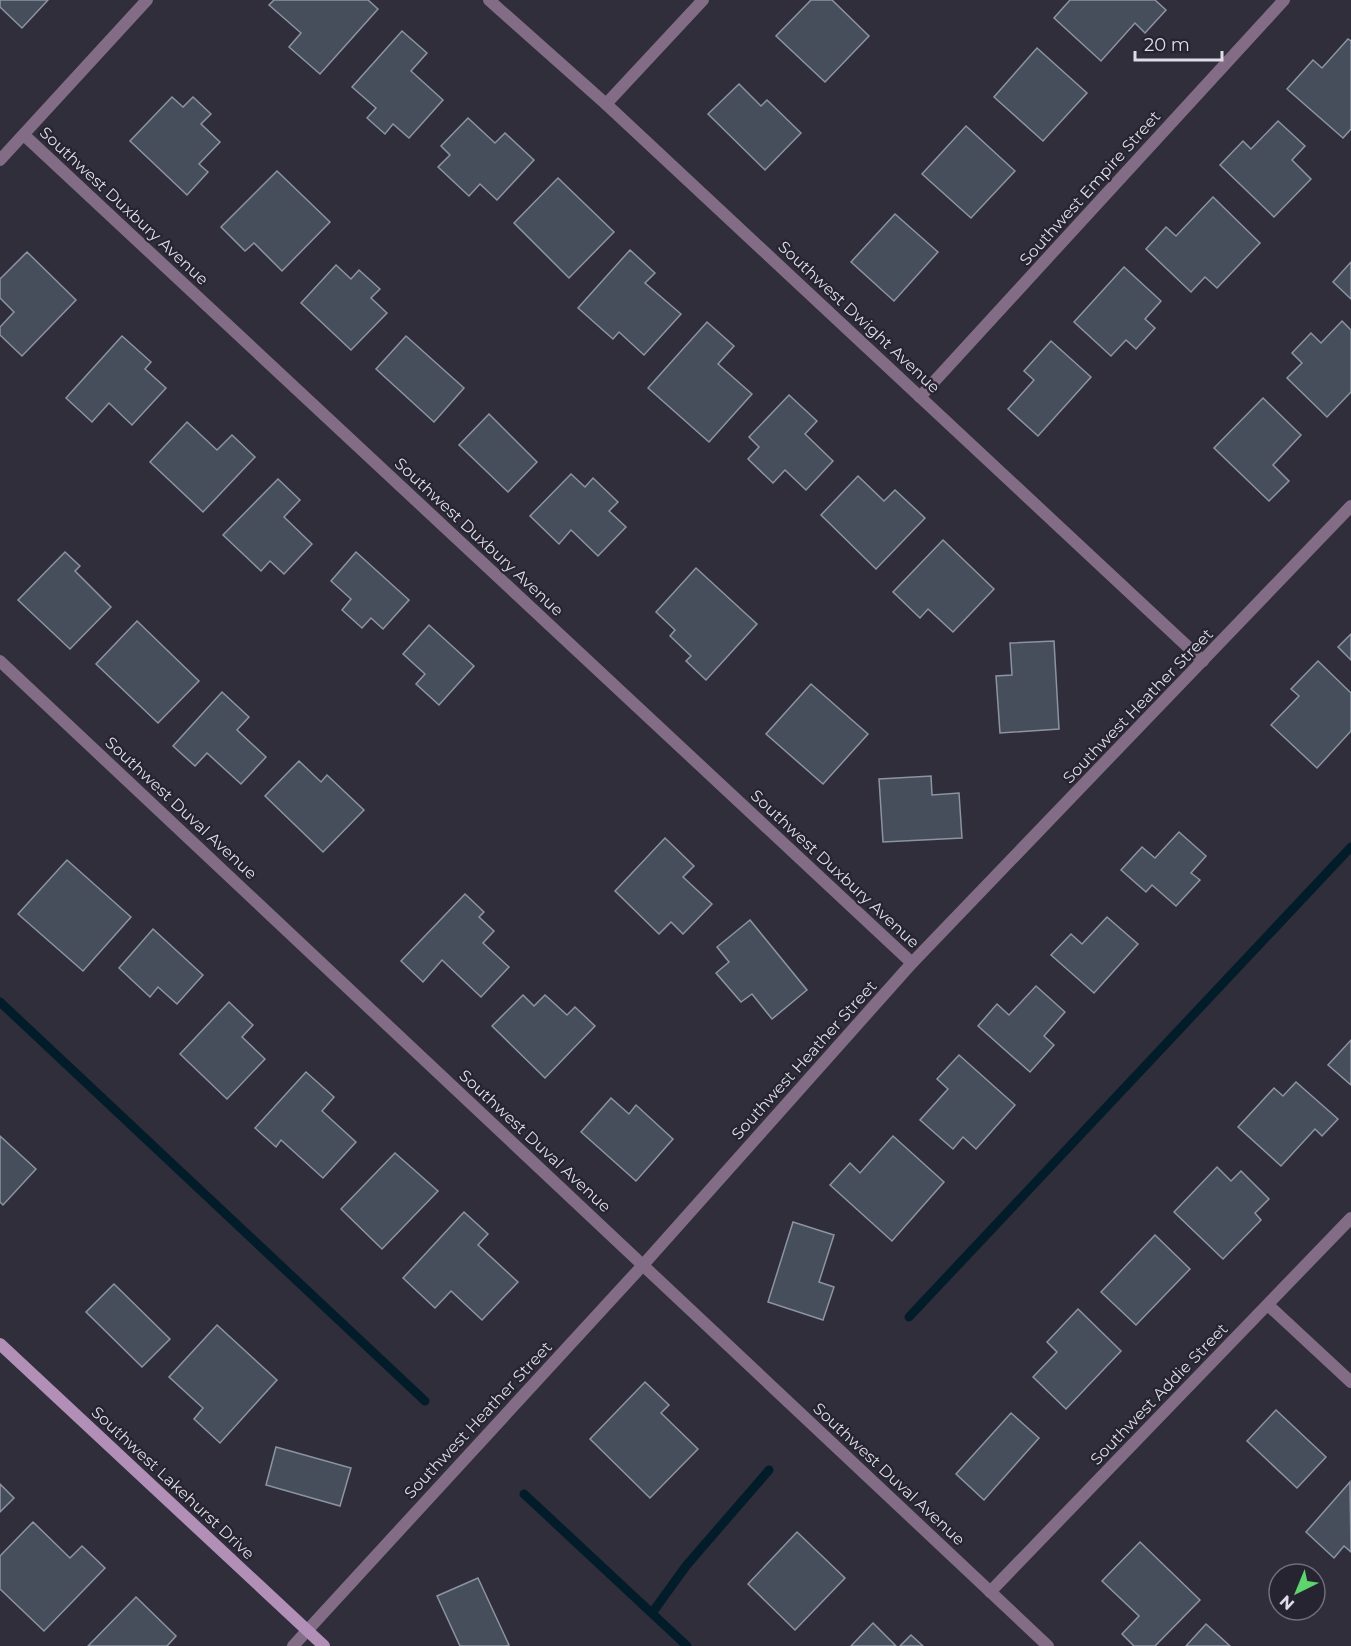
<svg xmlns="http://www.w3.org/2000/svg" width="1351" height="1646" font-family="Montserrat,sans-serif">
	<style>
		.lines { fill: none; stroke-linecap: round; stroke-linejoin: round }
		.stream { stroke: #021c29; stroke-width: 9 }
		.building { fill: #464e5b; stroke: #8c94a4; stroke-width: 1.5 }
		.street { stroke: #836d86; stroke-width: 12 }
		.secondary { stroke: #b28fb7; stroke-width: 12 }
		.labels { text-anchor: middle; dominant-baseline: central; stroke-width: 4.5; stroke-linejoin: round; paint-order: stroke }
		.street-label { font-size: 16px; fill: #dedce6; stroke: #262431 }
	</style>
	<rect width="100%" height="100%" fill="#302e3b"/>
	<g class="lines">
		<g class="stream">
			<polyline points="0,1002 425,1401"/>
			<polyline points="909,1317 1351,847"/>
			<polyline points="524,1494 687,1646"/>
			<polyline points="652,1613 686,1566 769,1470"/>
		</g>
	</g>
	<g class="building">
		<polygon points="0,0 48,0 22,28 0,7"/>
		<polygon points="274,0 368,0 378,9 320,74 289,47 301,33 269,5"/>
		<polygon points="811,0 832,0 869,36 825,82 776,36"/>
		<polygon points="1070,0 1155,0 1166,10 1145,33 1135,23 1101,61 1054,18"/>
		<polygon points="402,31 427,53 411,71 443,100 409,138 393,124 385,134 367,118 376,108 352,87"/>
		<polygon points="1348,39 1351,41 1351,129 1343,138 1287,89 1313,60 1322,68"/>
		<polygon points="1037,48 1087,93 1043,141 994,97"/>
		<polygon points="739,84 761,106 767,100 801,133 765,170 708,114"/>
		<polygon points="172,97 183,107 193,97 211,114 201,124 220,142 199,164 208,172 187,195 130,141"/>
		<polygon points="468,118 495,143 505,133 534,160 497,200 480,184 469,196 438,167 450,155 441,146"/>
		<polygon points="1278,121 1305,146 1292,160 1311,179 1274,217 1220,165 1243,141 1251,149"/>
		<polygon points="966,126 1015,171 971,218 922,174"/>
		<polygon points="277,171 330,222 282,271 254,243 245,251 221,227"/>
		<polygon points="558,178 614,232 569,278 514,223"/>
		<polygon points="1213,197 1260,243 1217,288 1205,277 1191,292 1146,249 1166,227 1176,236"/>
		<polygon points="895,214 938,252 894,301 851,262"/>
		<polygon points="630,250 655,273 645,283 681,314 644,355 619,332 613,339 578,308"/>
		<polygon points="27,252 76,300 22,356 0,335 0,327 14,312 0,298 0,279"/>
		<polygon points="1351,262 1351,299 1333,282"/>
		<polygon points="336,265 351,279 359,270 380,289 371,298 387,313 351,350 301,303"/>
		<polygon points="1124,267 1161,301 1145,319 1155,328 1136,349 1126,340 1111,356 1074,322"/>
		<polygon points="1342,321 1351,330 1351,392 1327,417 1287,378 1302,363 1292,353 1311,333 1321,343"/>
		<polygon points="707,322 734,346 718,364 752,394 709,442 648,388"/>
		<polygon points="122,336 151,362 145,369 166,388 132,425 109,403 92,422 66,398"/>
		<polygon points="406,336 464,388 434,422 376,369"/>
		<polygon points="1051,341 1091,377 1038,436 1008,409 1034,380 1024,371"/>
		<polygon points="789,395 817,421 805,434 833,461 806,490 785,470 773,483 748,459 759,447 749,437"/>
		<polygon points="1263,398 1301,435 1273,465 1289,481 1269,501 1214,448"/>
		<polygon points="489,414 537,462 508,492 459,445"/>
		<polygon points="187,422 217,450 232,435 255,457 203,512 150,462"/>
		<polygon points="571,474 585,487 593,478 618,502 609,511 626,527 598,556 571,530 559,544 530,516"/>
		<polygon points="858,476 884,501 895,490 925,518 876,569 821,515"/>
		<polygon points="278,479 300,500 284,517 312,544 284,574 270,561 261,571 223,535"/>
		<polygon points="943,540 994,589 953,632 928,609 920,618 893,592"/>
		<polygon points="65,552 80,566 75,571 111,607 70,649 18,600"/>
		<polygon points="356,552 409,600 383,629 371,618 362,628 342,610 351,599 331,581"/>
		<polygon points="696,568 757,624 706,680 686,661 691,656 670,636 675,630 656,612"/>
		<polygon points="137,621 199,681 158,723 96,664"/>
		<polygon points="429,625 474,666 439,705 416,684 425,674 403,654"/>
		<polygon points="1351,634 1351,660 1338,647"/>
		<polygon points="1054,641 1059,729 1000,733 996,676 1012,675 1010,643"/>
		<polygon points="1318,661 1351,693 1351,731 1317,768 1271,725 1299,696 1291,689"/>
		<polygon points="811,684 868,734 823,784 766,734"/>
		<polygon points="222,692 249,717 237,730 266,757 241,784 207,753 195,766 173,746"/>
		<polygon points="299,761 321,782 327,775 364,810 323,852 265,796"/>
		<polygon points="931,776 932,795 959,793 962,838 883,842 879,779"/>
		<polygon points="1179,832 1206,856 1191,873 1200,880 1176,906 1152,885 1146,892 1121,870 1142,847 1155,858"/>
		<polygon points="665,838 694,866 683,877 712,904 683,934 671,922 659,934 615,891"/>
		<polygon points="67,860 131,917 83,971 18,914"/>
		<polygon points="465,894 484,912 479,917 494,931 483,943 509,967 481,997 442,960 423,982 401,961"/>
		<polygon points="1107,917 1138,944 1094,993 1051,955 1071,934 1082,944"/>
		<polygon points="750,920 807,990 772,1019 752,994 741,1002 716,973 729,962 717,947"/>
		<polygon points="153,929 203,975 177,1004 158,987 150,997 119,968"/>
		<polygon points="1036,986 1065,1012 1044,1036 1054,1045 1030,1072 978,1026 997,1004 1009,1015"/>
		<polygon points="523,995 534,1006 545,995 567,1015 575,1007 595,1026 545,1078 492,1026"/>
		<polygon points="229,1002 253,1025 242,1037 265,1059 227,1099 180,1054"/>
		<polygon points="1351,1040 1351,1085 1328,1065"/>
		<polygon points="959,1055 1015,1105 976,1149 963,1137 953,1149 920,1120 948,1089 937,1079"/>
		<polygon points="306,1072 334,1097 322,1111 356,1142 323,1178 281,1140 276,1147 255,1128"/>
		<polygon points="1296,1082 1338,1119 1322,1136 1315,1129 1281,1166 1238,1127 1274,1088 1283,1096"/>
		<polygon points="611,1098 629,1114 636,1105 673,1139 636,1181 581,1132"/>
		<polygon points="0,1136 36,1169 3,1205 0,1202"/>
		<polygon points="893,1136 944,1182 892,1241 830,1185 850,1163 860,1173"/>
		<polygon points="395,1153 438,1191 382,1249 341,1209"/>
		<polygon points="1217,1167 1231,1181 1241,1171 1269,1199 1255,1213 1261,1220 1223,1259 1174,1212"/>
		<polygon points="464,1212 488,1234 478,1245 518,1282 482,1320 451,1291 435,1308 403,1278"/>
		<polygon points="793,1222 834,1235 819,1282 834,1287 823,1320 768,1302"/>
		<polygon points="1155,1235 1190,1269 1136,1325 1101,1292"/>
		<polygon points="114,1284 170,1339 142,1367 86,1312"/>
		<polygon points="1078,1309 1121,1351 1066,1409 1033,1377 1057,1352 1047,1342"/>
		<polygon points="217,1325 277,1380 220,1443 194,1419 203,1408 169,1377"/>
		<polygon points="645,1382 669,1405 661,1413 698,1449 650,1498 590,1439"/>
		<polygon points="1276,1410 1326,1457 1297,1488 1247,1441"/>
		<polygon points="1011,1413 1039,1438 984,1500 956,1474"/>
		<polygon points="276,1447 351,1468 340,1506 266,1485"/>
		<polygon points="1350,1482 1351,1552 1344,1546 1334,1558 1306,1532"/>
		<polygon points="0,1484 14,1498 0,1512"/>
		<polygon points="33,1522 70,1558 82,1546 105,1568 44,1631 0,1589 0,1556"/>
		<polygon points="797,1532 845,1578 795,1630 748,1584"/>
		<polygon points="1140,1542 1200,1600 1155,1646 1134,1646 1122,1634 1139,1616 1102,1581"/>
		<polygon points="478,1578 509,1645 506,1646 460,1646 437,1596"/>
		<polygon points="136,1597 176,1636 167,1646 88,1646"/>
		<polygon points="873,1623 896,1646 851,1646"/>
		<polygon points="1206,1624 1230,1646 1186,1646"/>
		<polygon points="911,1635 923,1646 900,1646"/>
	</g>
	<g class="lines">
		<g class="street">
			<polyline points="489,0 606,104 1203,661"/>
			<polyline points="606,104 703,0"/>
			<polyline points="24,135 912,963"/>
			<polyline points="0,160 147,0"/>
			<polyline points="920,397 1284,0"/>
			<polyline points="0,661 1048,1646"/>
			<polyline points="1268,1305 1351,1382"/>
			<polyline points="990,1592 1351,1218"/>
			<polyline points="293,1646 643,1265 912,963 1351,506"/>
		</g>
		<polyline class="secondary" points="0,1344 324,1646"/>
	</g>
	<g class="labels">
		<g class="street-label">
			<text transform="translate(1090 188) rotate(-48)">Southwest Empire Street</text>
			<text transform="translate(124 206) rotate(43)">Southwest Duxbury Avenue</text>
			<text transform="translate(859 317) rotate(43)">Southwest Dwight Avenue</text>
			<text transform="translate(479 537) rotate(43)">Southwest Duxbury Avenue</text>
			<text transform="translate(1138 706) rotate(-46)">Southwest Heather Street</text>
			<text transform="translate(181 808) rotate(43)">Southwest Duval Avenue</text>
			<text transform="translate(835 869) rotate(43)">Southwest Duxbury Avenue</text>
			<text transform="translate(804 1060) rotate(-48)">Southwest Heather Street</text>
			<text transform="translate(535 1141) rotate(43)">Southwest Duval Avenue</text>
			<text transform="translate(1159 1394) rotate(-46)">Southwest Addie Street</text>
			<text transform="translate(478 1420) rotate(-47)">Southwest Heather Street</text>
			<text transform="translate(889 1474) rotate(43)">Southwest Duval Avenue</text>
			<text transform="translate(173 1483) rotate(43)">Southwest Lakehurst Drive</text>
		</g>
	</g>
	<g transform="translate(1297 1592) rotate(223)"><circle r="28" fill="#262431" stroke="#706e79" stroke-width="1.5"/>
	<path d="M0-4.5L10 22L0 15L-10 22Z" fill="#5dd56c"/>
	<text y="-9" font-size="16" font-weight="bold" text-anchor="middle" fill="#dedce6">N</text>
	</g>
	<path d="M1135 51v9h87v-9" fill="none" stroke="#dedce6" stroke-width="3"/>
	<text x="1144" y="51" font-size="18" fill="#dedce6" stroke="#262431" stroke-width="4.5" paint-order="stroke">20 m</text>
</svg>
